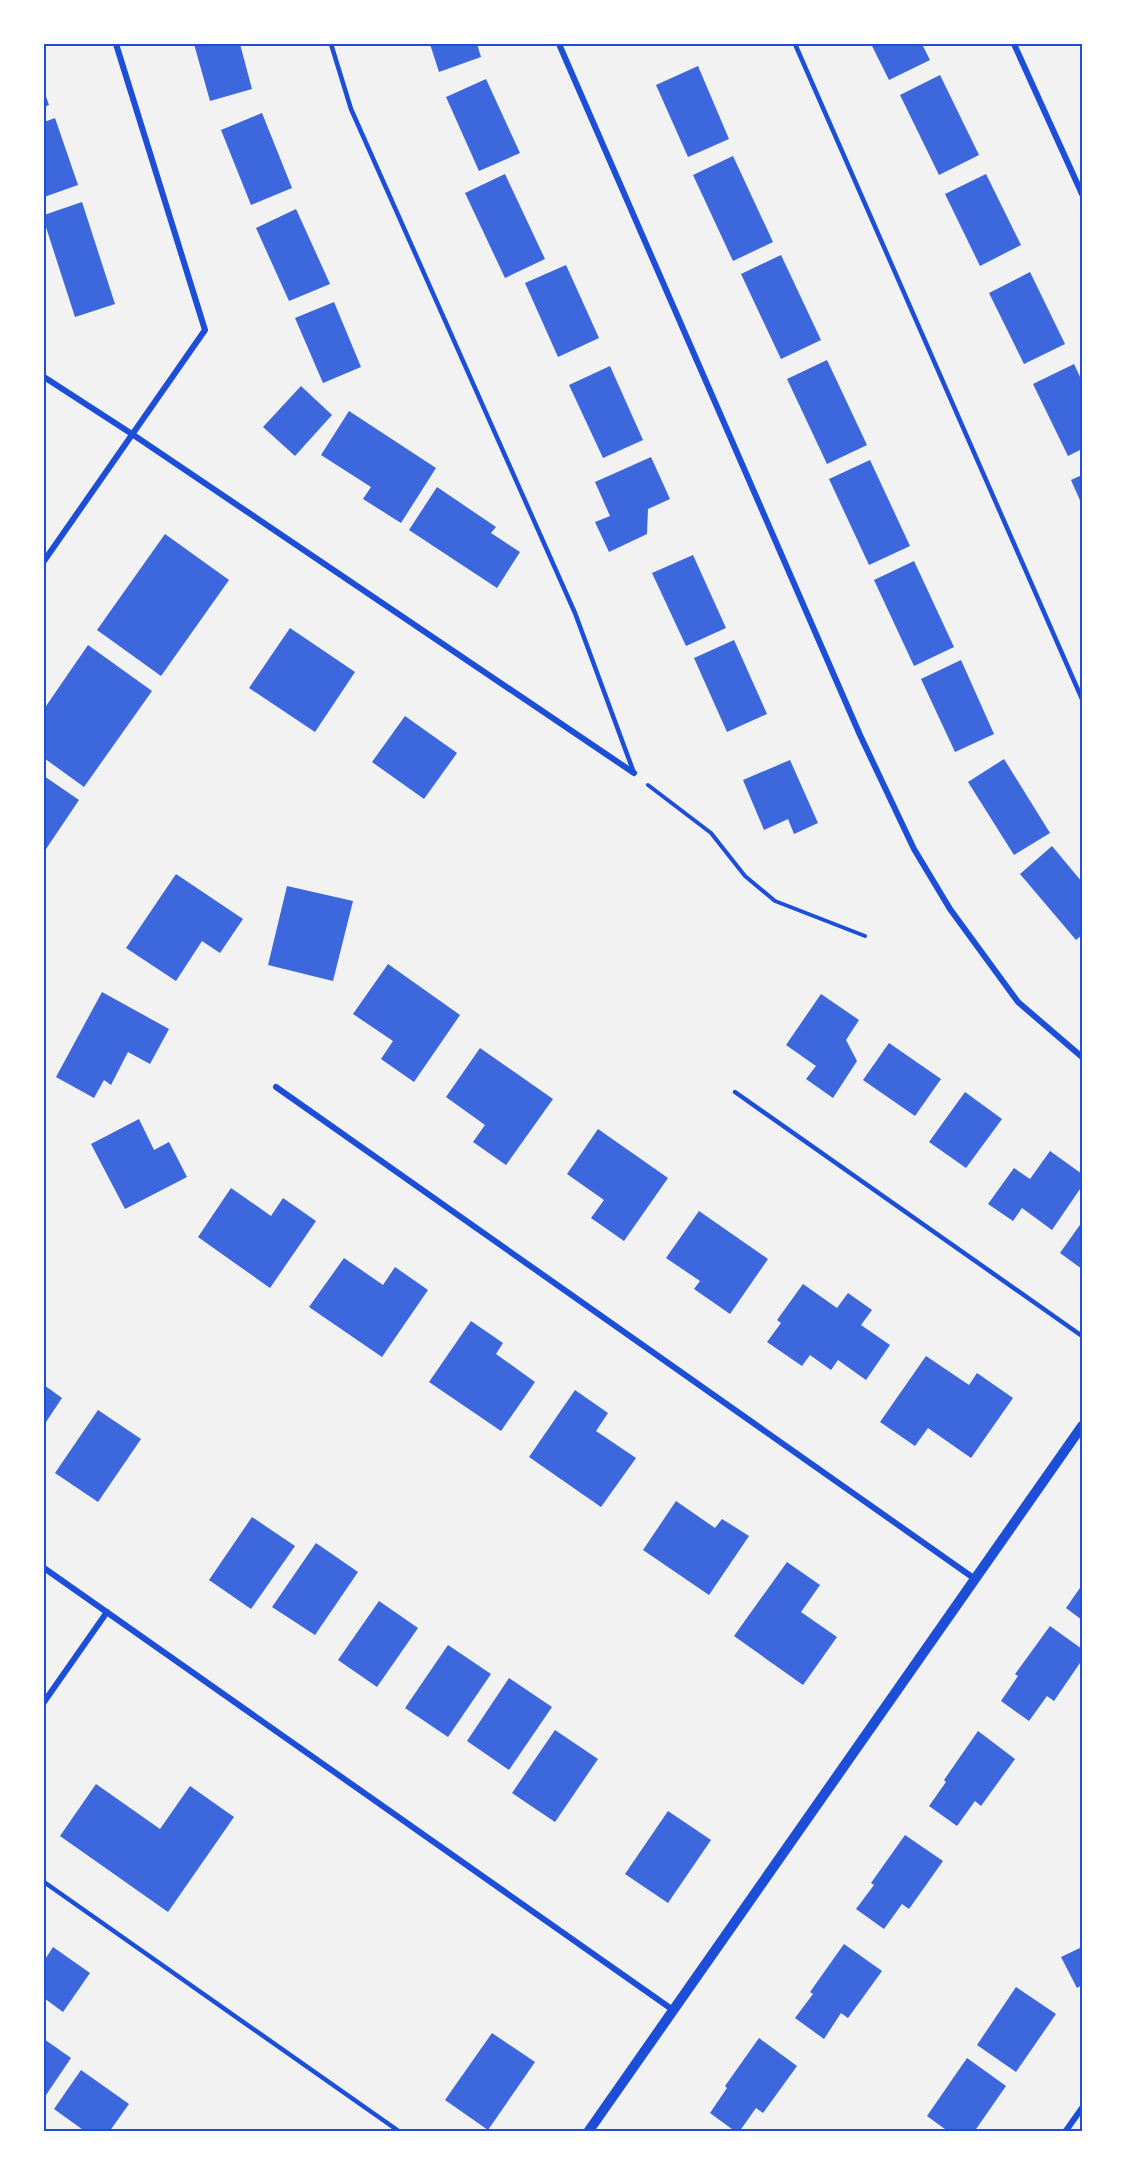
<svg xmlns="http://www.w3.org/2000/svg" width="1126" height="2175" font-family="Quicksand,sans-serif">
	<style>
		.building { fill: #3d67dc }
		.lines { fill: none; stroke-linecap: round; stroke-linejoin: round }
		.path { stroke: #1d4ed8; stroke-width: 4 }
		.service { stroke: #1d4ed8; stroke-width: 4.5 }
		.minor { stroke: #1d4ed8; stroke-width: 6 }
		.tertiary { stroke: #1d4ed8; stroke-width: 10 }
		.neatline { fill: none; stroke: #1d4ed8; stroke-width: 2 }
	</style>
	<rect width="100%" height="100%" fill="#f2f2f2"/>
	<g class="building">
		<polygon points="194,44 240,44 252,89 210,101"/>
		<polygon points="430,44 477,44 481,57 439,72"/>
		<polygon points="871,44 922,44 930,60 889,80"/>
		<polygon points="698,66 729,139 688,157 656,85"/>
		<polygon points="940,75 979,155 939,175 900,95"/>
		<polygon points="486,79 520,153 479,171 446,97"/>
		<polygon points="44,91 49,105 44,107"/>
		<polygon points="262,113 292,188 251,205 221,130"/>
		<polygon points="55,118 78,185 44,197 44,122"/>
		<polygon points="733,156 773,242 733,261 693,175"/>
		<polygon points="505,174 545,259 505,278 465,193"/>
		<polygon points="986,174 1021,245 980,266 945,194"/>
		<polygon points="82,202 115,304 75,317 44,221 44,215"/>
		<polygon points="296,209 330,284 289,301 256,228"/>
		<polygon points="781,255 821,340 781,359 741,274"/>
		<polygon points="566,265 599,338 558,357 525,283"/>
		<polygon points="1030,272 1065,344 1024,364 989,293"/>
		<polygon points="334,302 361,367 323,383 295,318"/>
		<polygon points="827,360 867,445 827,464 787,379"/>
		<polygon points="1074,364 1082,381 1082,449 1068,456 1033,384"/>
		<polygon points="610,366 643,440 603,458 569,385"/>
		<polygon points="301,386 332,415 295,456 263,427"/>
		<polygon points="349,411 436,468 401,523 363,499 371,487 321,455"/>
		<polygon points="651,457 670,499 648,509 647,534 609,552 595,522 610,516 595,482"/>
		<polygon points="870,460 910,546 869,565 829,479"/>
		<polygon points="1082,475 1082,505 1071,480"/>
		<polygon points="437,487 496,527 491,533 520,552 497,588 409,530"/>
		<polygon points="165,534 229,580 161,676 97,630"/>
		<polygon points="693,555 726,628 686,646 652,573"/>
		<polygon points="914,561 954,647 914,666 874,580"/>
		<polygon points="290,628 355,672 315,732 249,688"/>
		<polygon points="734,640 767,714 727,732 694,658"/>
		<polygon points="88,645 152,691 84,787 44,758 44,709"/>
		<polygon points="961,660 994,734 955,752 921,679"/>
		<polygon points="405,716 457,753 424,799 372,762"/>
		<polygon points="1004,759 1050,833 1014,855 968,782"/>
		<polygon points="790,760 818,823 794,834 788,819 764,830 743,780"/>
		<polygon points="44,776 79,800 44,852"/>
		<polygon points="1052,846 1082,882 1082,935 1076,940 1020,874"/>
		<polygon points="176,874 243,919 220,953 202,941 176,981 126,948"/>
		<polygon points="287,886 353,901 333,981 268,965"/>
		<polygon points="388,964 460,1015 414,1082 381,1059 393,1041 353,1014"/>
		<polygon points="102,992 169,1029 150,1064 128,1052 111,1085 104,1080 94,1098 56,1077"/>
		<polygon points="821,994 859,1020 846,1040 857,1061 833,1098 806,1079 816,1066 786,1045"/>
		<polygon points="889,1043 941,1079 915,1116 863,1080"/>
		<polygon points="480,1048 553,1099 506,1165 473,1142 485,1125 446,1097"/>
		<polygon points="965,1092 1002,1119 966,1168 929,1142"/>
		<polygon points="139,1119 154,1150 169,1142 187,1177 125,1209 91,1144"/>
		<polygon points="598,1129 668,1178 624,1241 591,1218 604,1200 567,1174"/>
		<polygon points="1050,1151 1082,1174 1082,1186 1052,1230 1022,1208 1013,1221 988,1204 1014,1168 1030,1179"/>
		<polygon points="231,1188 271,1216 283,1198 316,1221 270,1288 198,1237"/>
		<polygon points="699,1211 768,1259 730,1314 694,1289 700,1281 666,1258"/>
		<polygon points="1082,1222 1082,1269 1060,1253"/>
		<polygon points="344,1258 383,1285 395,1267 428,1290 382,1357 309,1307"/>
		<polygon points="803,1284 837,1308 848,1293 872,1310 861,1325 890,1345 866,1380 838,1360 831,1370 810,1355 802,1366 767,1342 781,1323 777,1320"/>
		<polygon points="471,1321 503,1343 496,1354 535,1382 501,1431 429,1382"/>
		<polygon points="926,1356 969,1385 977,1373 1013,1398 971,1458 928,1428 915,1446 880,1422"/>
		<polygon points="44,1385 62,1398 44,1425"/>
		<polygon points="575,1390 608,1413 596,1431 636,1458 601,1507 529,1457"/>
		<polygon points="98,1410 141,1439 98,1502 55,1473"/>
		<polygon points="676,1501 715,1528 722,1519 749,1536 709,1595 643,1550"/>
		<polygon points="252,1517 295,1546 251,1609 209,1580"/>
		<polygon points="316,1543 358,1572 315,1635 272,1607"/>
		<polygon points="787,1562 820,1585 801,1612 837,1637 803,1685 734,1636"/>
		<polygon points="1082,1585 1082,1620 1066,1608"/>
		<polygon points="379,1601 418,1628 377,1687 338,1660"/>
		<polygon points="1050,1626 1082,1649 1082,1660 1054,1701 1047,1696 1029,1721 1001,1701 1018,1676 1015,1674"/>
		<polygon points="448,1645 491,1674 448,1737 405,1708"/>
		<polygon points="509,1678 552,1707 509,1770 467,1741"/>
		<polygon points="555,1730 598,1759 555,1822 512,1793"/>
		<polygon points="978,1731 1015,1759 981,1806 975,1801 957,1826 929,1806 946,1782 944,1780"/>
		<polygon points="96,1784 160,1829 190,1786 234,1817 168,1912 60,1836"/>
		<polygon points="668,1811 711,1840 668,1903 625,1874"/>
		<polygon points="905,1835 943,1861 909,1909 902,1904 884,1929 856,1909 874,1885 871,1883"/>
		<polygon points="844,1944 882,1971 848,2018 841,2013 824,2039 795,2018 813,1994 810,1992"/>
		<polygon points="53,1947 90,1973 63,2012 44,1998 44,1961"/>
		<polygon points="1082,1947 1082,1985 1077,1988 1061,1957"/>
		<polygon points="1016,1987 1056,2014 1016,2072 977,2045"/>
		<polygon points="492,2033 535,2062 488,2130 445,2100"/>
		<polygon points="759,2038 797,2066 763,2113 756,2108 739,2132 736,2132 710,2113 727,2088 725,2086"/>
		<polygon points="44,2039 71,2058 44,2098"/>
		<polygon points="967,2058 1006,2086 974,2132 949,2132 927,2116"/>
		<polygon points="81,2070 129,2104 109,2132 86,2132 54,2109"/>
	</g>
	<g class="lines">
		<polyline class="path" points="648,785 711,833 745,876 775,901 865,936"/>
		<g class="service">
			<polyline points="331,44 351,109 575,613 634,773"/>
			<polyline points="795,44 1082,699"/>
			<polyline points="735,1092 1082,1336"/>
			<polyline points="44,1882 400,2132"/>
		</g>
		<g class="minor">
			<polyline points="559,44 860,735 914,849 950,909 1018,1002 1082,1057"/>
			<polyline points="1014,44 1082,194"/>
			<polyline points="44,377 132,434 634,773"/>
			<polyline points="44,561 205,330 116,44"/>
			<polyline points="276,1087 975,1579"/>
			<polyline points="44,1568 673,2010"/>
			<polyline points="44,1702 107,1612"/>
			<polyline points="1065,2132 1082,2108"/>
		</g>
		<polyline class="tertiary" points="588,2132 1082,1426"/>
	</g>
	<rect width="1126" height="2175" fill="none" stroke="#ffffff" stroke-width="90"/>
	<rect x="45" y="45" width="1036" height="2085" class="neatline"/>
</svg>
